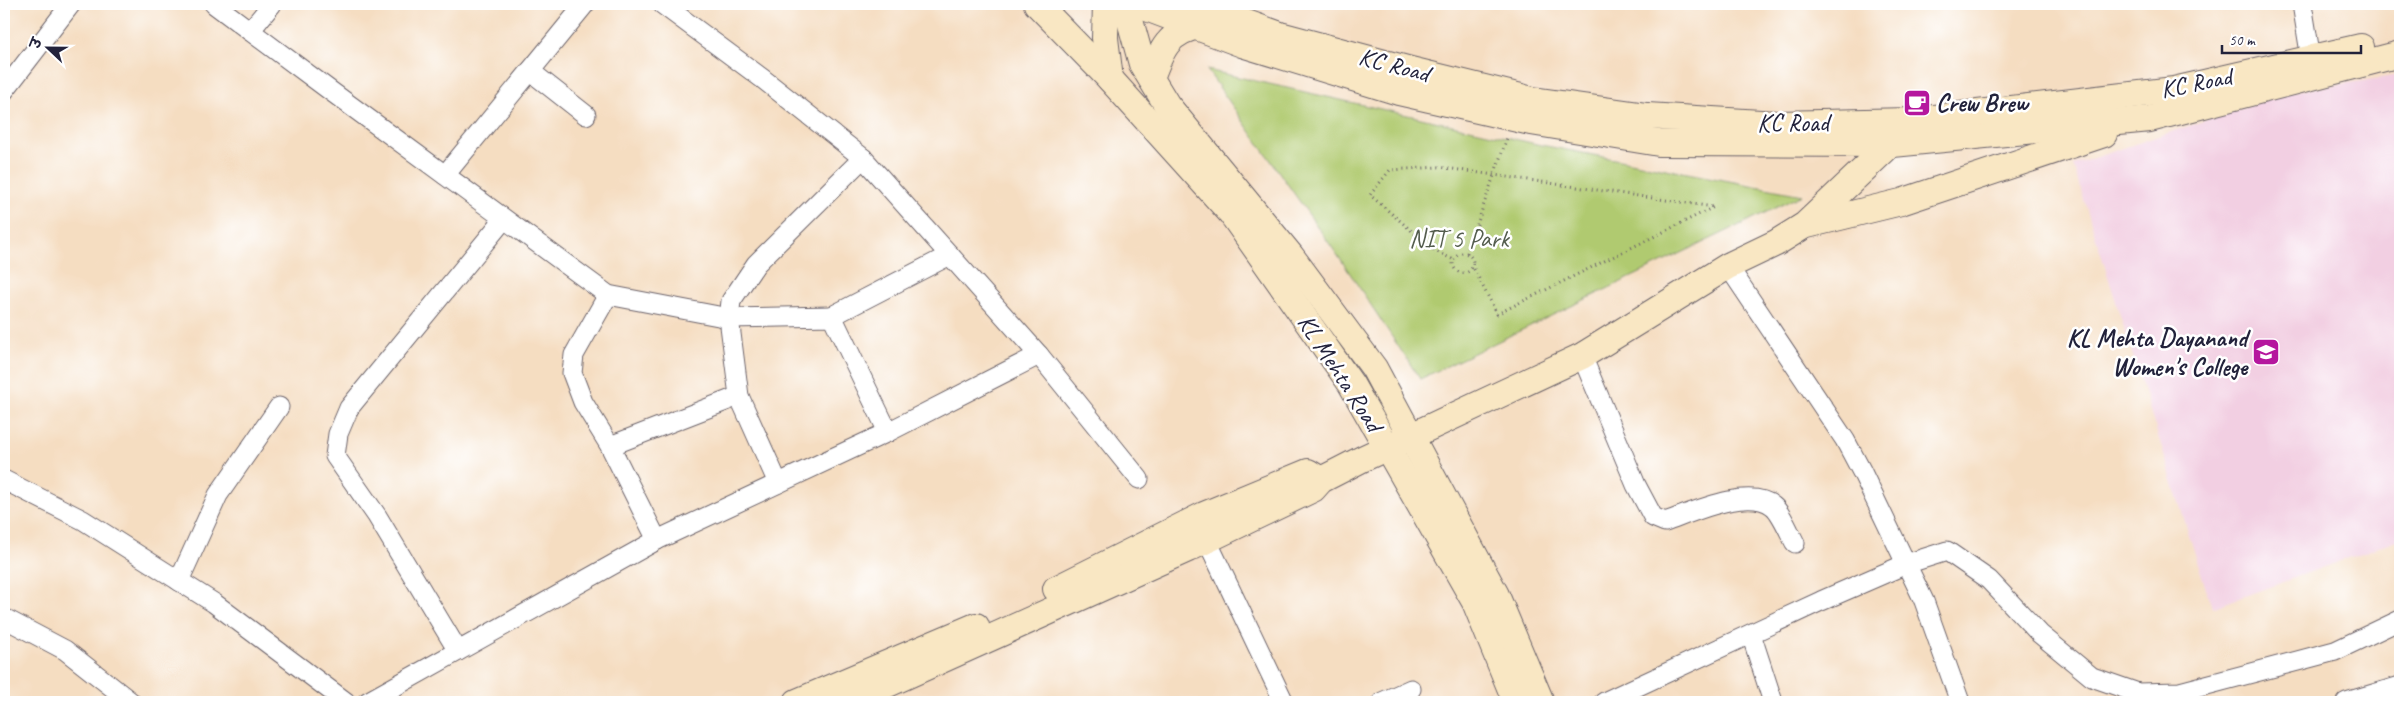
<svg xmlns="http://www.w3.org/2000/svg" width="2404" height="706" font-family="Caveat,'Playpen Sans Deva',sans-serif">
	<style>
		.built { fill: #f2cfe2 }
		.green { fill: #b0ca70; stroke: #697656 }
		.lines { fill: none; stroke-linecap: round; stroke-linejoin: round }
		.street-casing { stroke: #6c636a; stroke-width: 21 }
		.secondary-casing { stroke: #6c636a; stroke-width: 28 }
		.path { stroke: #6c636a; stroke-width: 3; stroke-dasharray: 1 4; stroke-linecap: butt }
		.street { stroke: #fff; stroke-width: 19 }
		.secondary { stroke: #f9e7c3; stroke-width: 26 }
		.labels { text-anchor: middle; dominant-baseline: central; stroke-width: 5; stroke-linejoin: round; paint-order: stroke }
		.street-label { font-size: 25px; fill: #22223b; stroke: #fff }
		.poi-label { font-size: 25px; font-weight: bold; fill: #22223b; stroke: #fff; text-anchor: start }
		.park-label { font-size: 25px; fill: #545d4e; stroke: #fff }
	</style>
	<rect width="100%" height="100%" fill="#fff"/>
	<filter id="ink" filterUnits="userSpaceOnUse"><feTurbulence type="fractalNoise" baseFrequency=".02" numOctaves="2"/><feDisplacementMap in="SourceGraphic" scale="10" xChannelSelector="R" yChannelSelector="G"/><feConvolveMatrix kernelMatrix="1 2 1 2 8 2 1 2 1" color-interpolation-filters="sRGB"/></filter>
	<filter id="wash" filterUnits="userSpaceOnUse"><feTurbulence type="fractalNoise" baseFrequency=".0096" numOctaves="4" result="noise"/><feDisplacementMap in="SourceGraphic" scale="20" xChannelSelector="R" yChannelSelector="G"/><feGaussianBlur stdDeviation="1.12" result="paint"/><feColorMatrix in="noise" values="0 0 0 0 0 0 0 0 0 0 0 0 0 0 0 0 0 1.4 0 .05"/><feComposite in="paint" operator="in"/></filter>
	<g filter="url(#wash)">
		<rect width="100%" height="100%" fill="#f5ddc1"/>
		<polygon class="built" points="2400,75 2400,539 2212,608 2073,165 2289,92"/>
		<polygon class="green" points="1207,70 1541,145 1802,195 1420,379 1343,263"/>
	</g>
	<g filter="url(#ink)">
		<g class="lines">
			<g class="street-casing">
				<g id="street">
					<polyline points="214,4 332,92 608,295 729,318 832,316 888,432"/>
					<polyline points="662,4 763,79 863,158 1039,355 1139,479"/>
					<polyline points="2302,4 2313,71"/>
					<polyline points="250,31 272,4"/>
					<polyline points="530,71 586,115"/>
					<polyline points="4,91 71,4"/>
					<polyline points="445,175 585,4"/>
					<polyline points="1728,266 1845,440 1862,472 1924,601 1960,702"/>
					<polyline points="608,295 574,355 572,373 583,402 610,446 657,540"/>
					<polyline points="832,316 950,255"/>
					<path d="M1582,356l54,129 17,32 12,5c26,-9 84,-36 108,-16 8,6 17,28 22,37"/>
					<polyline points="610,446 739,396"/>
					<polyline points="4,480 83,520 214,603 346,702"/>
					<polyline points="778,483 739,396 729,318 731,301 756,264 863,158"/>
					<polyline points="1202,530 1284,702"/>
					<polyline points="179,581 218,495 279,407"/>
					<polyline points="4,618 65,650 131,702"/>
					<polyline points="1751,634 1773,702"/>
					<polyline points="458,651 377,516 335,456 338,434 349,408 504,219"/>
					<polyline points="367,702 657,540 888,432 1039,355"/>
					<polyline points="1382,702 1411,689"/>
					<polyline points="1604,702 1821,601 1906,564 1947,551 1989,580 2040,634 2092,677 2138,693 2180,692 2335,651 2400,620"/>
					<polyline points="2346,702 2400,686"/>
				</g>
			</g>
			<g class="secondary-casing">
				<g id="secondary">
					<polyline points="1037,4 1110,79 1231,213 1351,384 1475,602 1516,702"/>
					<polyline points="1106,4 1105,38 1110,79"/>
					<polyline points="1129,4 1128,13 1142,64 1167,105 1291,256 1374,368 1496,595 1541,702"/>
					<polyline points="1136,4 1242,44 1399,92 1531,122 1659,143 1893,144 2150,119 2400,54"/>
					<polyline points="1194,4 1280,35 1411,70 1533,100 1647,116 1777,124 1909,121 2174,90 2361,47"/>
					<path d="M1151,78c10,-27 17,-47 49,-52"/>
					<polyline points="1807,225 1901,202 2104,134"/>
					<polyline points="1056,589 1204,515 1308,472 1321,480"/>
					<polyline points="797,702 976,626"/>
					<polyline points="848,702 1188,549 1313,489 1321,480 1362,459 1582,356 1728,266 1776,243 1805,225 1897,138"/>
				</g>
			</g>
			<g class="path">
				<circle cx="1463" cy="263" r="10"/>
				<polyline points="1467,253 1507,138"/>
				<polyline points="1452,259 1435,251 1370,195 1390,170 1439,167 1714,207 1497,314 1473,267"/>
			</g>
			<use href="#street" class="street"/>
			<use href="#secondary" class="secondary"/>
		</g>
	</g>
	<defs>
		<g id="cafe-square" transform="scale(1.4375)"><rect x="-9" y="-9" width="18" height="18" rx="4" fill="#b5179e" stroke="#fff"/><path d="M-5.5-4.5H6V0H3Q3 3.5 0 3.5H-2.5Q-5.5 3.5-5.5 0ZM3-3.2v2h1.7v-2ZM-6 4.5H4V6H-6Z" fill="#fff"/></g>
		<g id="school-square" transform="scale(1.4375)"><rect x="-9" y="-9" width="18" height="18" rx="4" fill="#b5179e" stroke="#fff"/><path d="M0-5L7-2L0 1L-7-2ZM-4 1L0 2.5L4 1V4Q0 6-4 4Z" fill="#fff"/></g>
	</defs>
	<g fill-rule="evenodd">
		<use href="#cafe-square" x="1917" y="103"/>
		<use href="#school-square" x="2266" y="352"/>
	</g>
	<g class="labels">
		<g class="street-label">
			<text transform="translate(1394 65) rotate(15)">KC Road</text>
			<text transform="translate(2196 83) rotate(-11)">KC Road</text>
			<text x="1793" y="123">KC Road</text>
			<text transform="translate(1340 373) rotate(57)">KL Mehta Road</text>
		</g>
		<g class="poi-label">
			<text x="1936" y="103">Crew Brew</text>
			<text x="2247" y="338" text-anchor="end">KL Mehta Dayanand<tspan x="2247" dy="29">Women's College</tspan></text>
		</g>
		<g class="park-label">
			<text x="1459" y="239">NIT 5 Park</text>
		</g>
	</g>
	<rect width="2404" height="706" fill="none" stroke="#fff" stroke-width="20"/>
	<g transform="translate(48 48) rotate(292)" stroke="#ffffff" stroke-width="4" paint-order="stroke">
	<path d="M0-4L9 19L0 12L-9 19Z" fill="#22223b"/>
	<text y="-8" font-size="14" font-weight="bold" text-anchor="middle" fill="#22223b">उ</text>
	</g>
	<path d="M2222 45v8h139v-8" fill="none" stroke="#22223b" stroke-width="2.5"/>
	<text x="2229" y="45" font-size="15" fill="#22223b" stroke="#ffffff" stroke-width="4" paint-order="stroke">50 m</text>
</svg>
